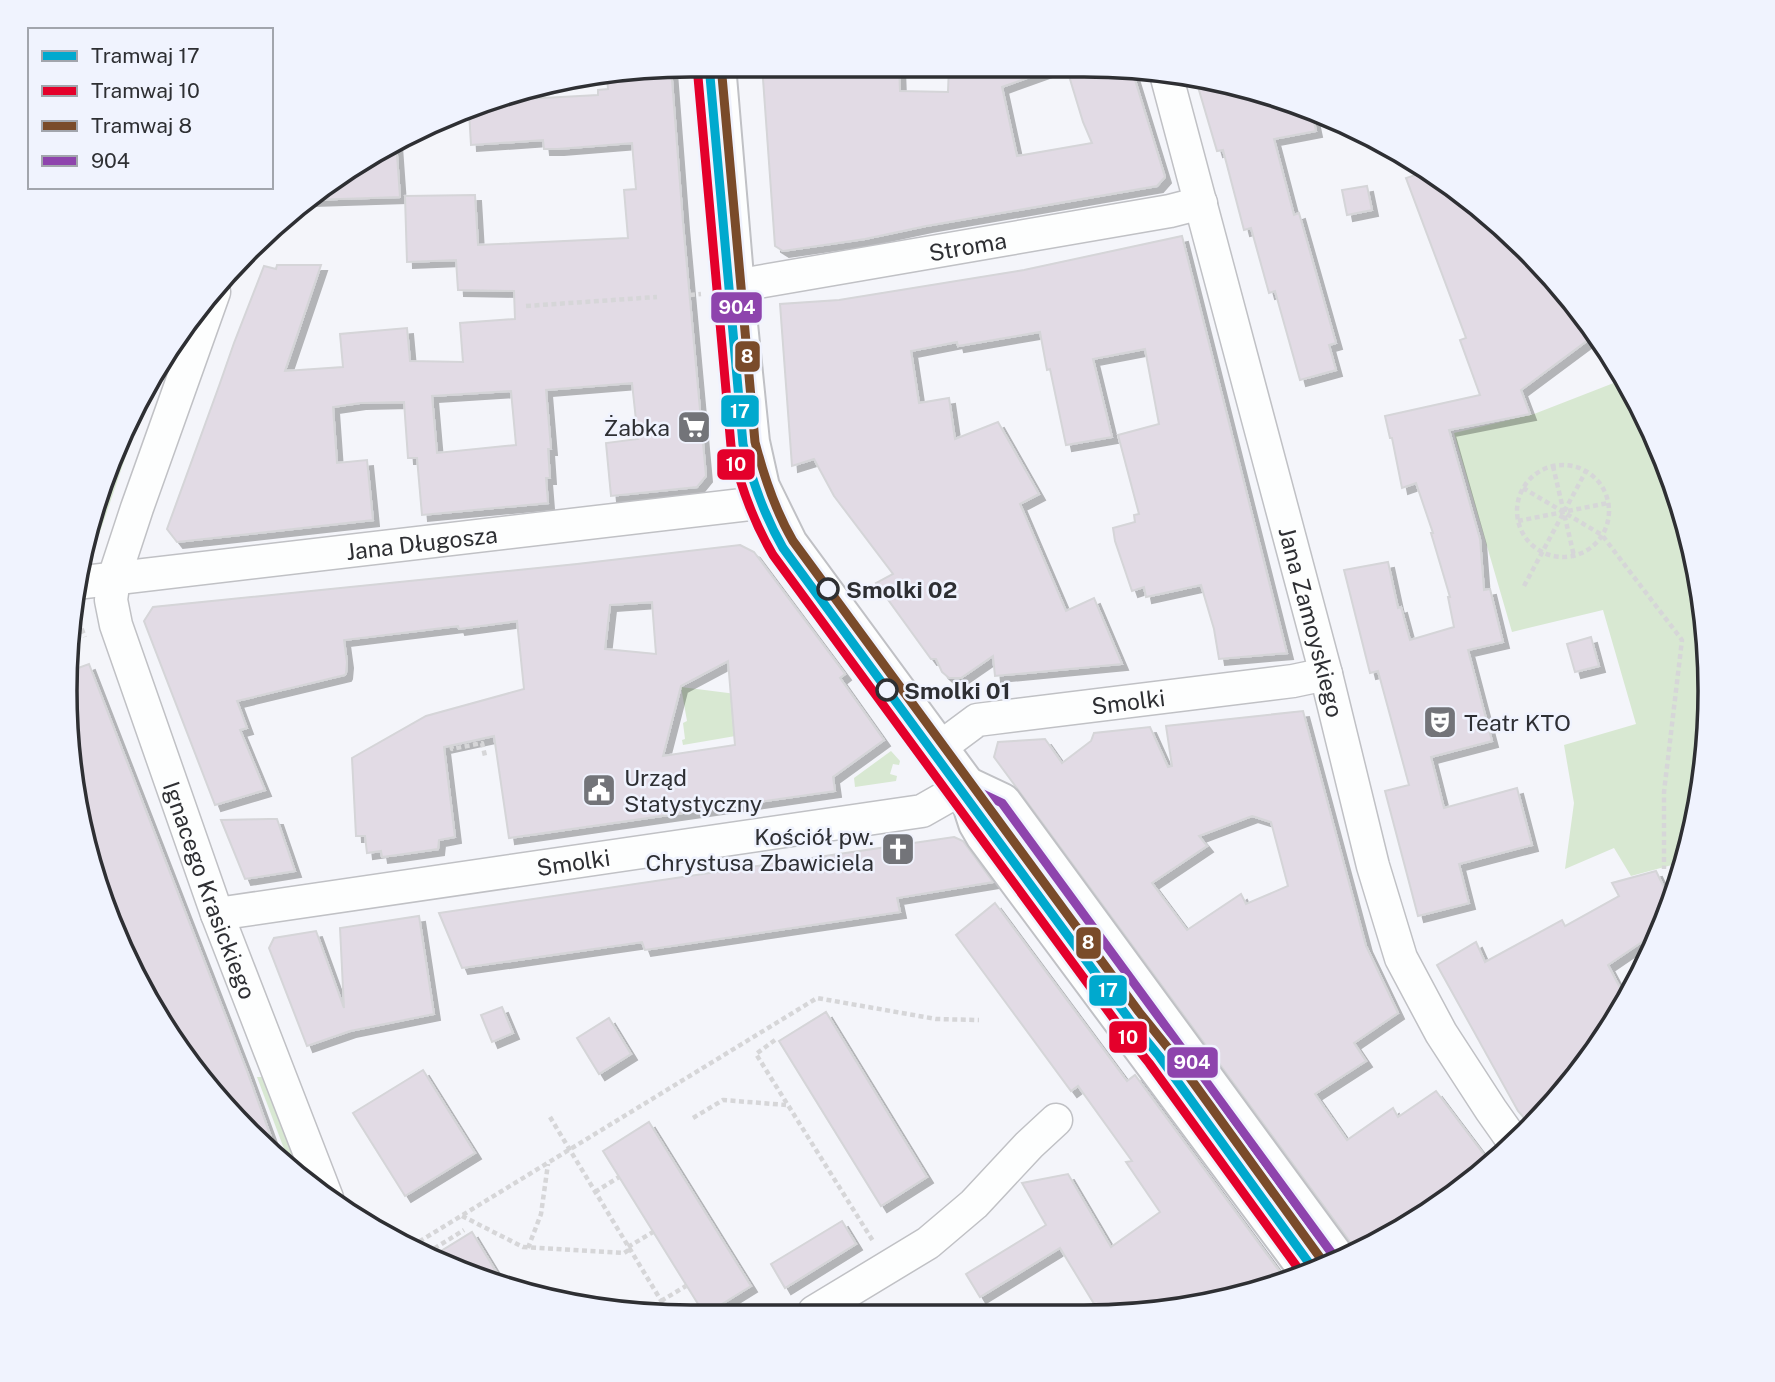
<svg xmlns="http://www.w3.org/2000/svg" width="1775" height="1382" font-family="'Public Sans',sans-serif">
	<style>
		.green { fill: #d8e8d2 }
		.building { fill: #e2dbe5; stroke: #d5d5d8; stroke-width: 2; fill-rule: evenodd; filter: url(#shadow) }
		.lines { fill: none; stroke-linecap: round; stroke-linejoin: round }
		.minor-casing { stroke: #c0c1c5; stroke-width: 35 }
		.tertiary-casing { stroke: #c0c1c5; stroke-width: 42 }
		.path { stroke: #d6d6d8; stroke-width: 4.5; stroke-dasharray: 5 3.5; stroke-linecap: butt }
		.minor { stroke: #fdfefe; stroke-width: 32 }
		.tertiary { stroke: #fdfefe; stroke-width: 38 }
		.bus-1-casing { stroke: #f0f3fe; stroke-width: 14 }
		.bus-1 { stroke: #8e44ad; stroke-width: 9 }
		.tram-1-casing { stroke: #f0f3fe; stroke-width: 14 }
		.tram-2-casing { stroke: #f0f3fe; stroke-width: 14 }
		.tram-3-casing { stroke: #f0f3fe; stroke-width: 14 }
		.tram-1 { stroke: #00a9ce; stroke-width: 9 }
		.tram-2 { stroke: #e4002b; stroke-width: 9 }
		.tram-3 { stroke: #7a4b2a; stroke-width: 9 }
		.stop-dot { fill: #f0f3fe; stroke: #2e2f33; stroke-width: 3.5 }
		.labels { text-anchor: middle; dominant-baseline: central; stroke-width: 5; stroke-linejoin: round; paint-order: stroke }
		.street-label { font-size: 23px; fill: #2e2f33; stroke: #f0f3fe }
		.poi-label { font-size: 23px; fill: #2e2f33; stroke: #f0f3fe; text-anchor: end }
		.stop-label { font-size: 23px; font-weight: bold; fill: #2e2f33; stroke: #f0f3fe; text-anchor: start }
		.rim { fill: none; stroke: #2e2f33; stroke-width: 3.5 }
		.line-badge { stroke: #f0f3fe; stroke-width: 2.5 }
		.badge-label { font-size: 19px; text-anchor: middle; font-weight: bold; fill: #fff }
	</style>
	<defs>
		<filter id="shadow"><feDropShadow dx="6" dy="6" stdDeviation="0" flood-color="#0004"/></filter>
	</defs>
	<rect width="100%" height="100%" fill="#f4f5fa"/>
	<g class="green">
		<polygon points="1624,379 1663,452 1698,569 1710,691 1698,814 1683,862 1631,876 1614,848 1565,869 1574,803 1564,745 1636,724 1603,610 1512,632 1454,433 1534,414"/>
		<polygon points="129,431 132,438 99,535 87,541"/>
		<polygon points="681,687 744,695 747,734 683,745 682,740 685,739 683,723 687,721"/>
		<polygon points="891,751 900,761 899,765 893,764 890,774 897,776 896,781 855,787 854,778"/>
		<polygon points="257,1077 265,1077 305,1180 292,1170"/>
	</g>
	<g class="building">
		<polygon points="762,65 899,65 900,91 948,92 949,66 1052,66 1052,69 1002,87 1017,156 1092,143 1083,122 1066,66 1131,67 1165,177 1157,186 926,226 865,239 783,251 775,246"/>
		<path d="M671,67l12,156 23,253 -9,11 -86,9 -5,-53 32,-4 -6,-56 -86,7 5,59h-3l2,29h-4l2,25 -126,12 -5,-57h-9l-4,-56 -44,1 -27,4 4,56 30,-3 6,60 -196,22 -10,-13 52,-143 15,-43 30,-77 12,3 1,-4h44l-36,106 58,-4 -3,-33 67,-6 3,33 53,1 -3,-39 55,-4 -1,-28 -56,-1 -2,-30 -49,2 -2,-66 70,-1 3,50 150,-7 -4,-48 12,-1 -4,-46 -74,6h-14l-1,-9 -72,5 -2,-34 55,-23v11l74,-4v-5l10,-1 -1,-13zM511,391l5,54 -79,8 -5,-57z"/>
		<polygon points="1196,80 1285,98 1312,112 1316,131 1274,139 1294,215 1299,213 1336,343 1329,345 1336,370 1300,380 1275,291 1269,293 1251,228 1244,230 1223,150 1217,151"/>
		<polygon points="396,141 400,197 311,200 378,149"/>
		<polygon points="1424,172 1465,194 1596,334 1521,390 1530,414 1449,430 1480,539 1484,590 1490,589 1503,642 1468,650 1492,741 1431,757 1444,808 1517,788 1532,845 1459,864 1469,903 1418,916 1385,791 1409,785 1378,671 1370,673 1344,570 1388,562 1398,608 1401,607 1410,640 1454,627 1448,597 1450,597 1431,533 1433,533 1416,483 1402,488 1392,438 1390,438 1385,416 1480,395 1460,340 1466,338 1406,178"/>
		<polygon points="1367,186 1372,210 1347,215 1342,190"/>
		<polygon points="1182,236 1287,653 1219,659 1214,629 1201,585 1146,597 1144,587 1132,591 1115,541 1113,528 1135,522 1134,515 1139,514 1118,435 1159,424 1145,349 1093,359 1112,437 1066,445 1050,369 1047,370 1040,332 958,346 957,342 911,351 919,403 949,398 955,439 998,422 1039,494 1020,504 1066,611 1094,598 1122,664 995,676 993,656 961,678 949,678 942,672 936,659 931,659 876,583 893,574 834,496 814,459 792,466 780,304 839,300 1024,270"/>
		<path d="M740,545l14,7 91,122 -5,4 44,62 -51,37 2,14 -326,47 -15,-102 -50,11 11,90 -16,3 -1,9 -41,6 -15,2 -1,-6 -14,2 -2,-17h-9l-4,-78 74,-42 98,-27 -7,-68 -58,8 -1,-3 -114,14 3,22 -1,11 -1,2 -108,26 10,27 -7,2 25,60 -50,15 -71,-184 9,-14 424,-43zM652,602l4,52 -51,-5 5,-44zM728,661l7,84 -72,11 18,-70z"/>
		<polygon points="1591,637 1599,666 1575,672 1567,644"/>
		<polygon points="89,664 247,1071 279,1159 248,1134 170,1039 134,951 129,952 113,912 117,910 81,806 66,732 70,671"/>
		<path d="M1303,711l63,235 32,67 -44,30 12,18 -51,33 32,46 46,-32 5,9 38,-26 55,73 -59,48 -75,37 -3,-2 -360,-490 4,-15 47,-3 17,24 29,-22 3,-8 56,-6 18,40 4,-1 -6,-40zM1252,816l19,6 17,64 -42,18 -5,-10 -54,36 -35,-47 55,-37 -8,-10z"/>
		<polygon points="269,819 277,819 295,871 245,879 221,820"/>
		<polygon points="954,837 963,841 993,882 897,898 900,912 645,950 642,942 462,968 439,913"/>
		<polygon points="1656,871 1671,902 1664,927 1608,965 1626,999 1604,1039 1532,1127 1518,1111 1437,965 1476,942 1485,962 1562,920 1565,926 1619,896 1612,883"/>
		<polygon points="995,903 1127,1081 1135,1075 1288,1283 1165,1312 1099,1312 1060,1248 980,1297 966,1274 1046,1225 1022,1183 1068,1174 1111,1247 1160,1212 1126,1162 1132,1161 1078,1086 1071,1091 956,935"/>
		<polygon points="419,916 434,1014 350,1031 307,1046 269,948 274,938 316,931 344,1008 340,928"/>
		<polygon points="502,1007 513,1033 492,1042 481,1015"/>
		<polygon points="826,1012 927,1177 881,1206 779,1041"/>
		<polygon points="609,1018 631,1054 599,1074 577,1038"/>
		<polygon points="423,1070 475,1153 405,1196 353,1113"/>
		<polygon points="649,1122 751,1286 709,1312 703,1312 603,1151"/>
		<polygon points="842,1221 856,1244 785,1288 771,1264"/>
		<polygon points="472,1232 506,1288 489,1284 433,1256"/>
	</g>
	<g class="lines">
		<g class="minor-casing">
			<g id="minor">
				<path id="s1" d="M1166,74l160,600 47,192 28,92 40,75 50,77 24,34"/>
				<path id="s2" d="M735,286l435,-75 31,-8"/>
				<path id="s3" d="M214,292l-77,216 -23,70 -3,22 5,25 101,289 110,284"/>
				<path id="s4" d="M76,583l691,-81"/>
				<path id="s5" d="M938,749l39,-29 316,-39 33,-7"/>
				<path id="s6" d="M217,914l705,-103 44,-25"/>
				<polyline points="814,1312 928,1243 974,1204 1029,1145 1056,1120"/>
			</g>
		</g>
		<g class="tertiary-casing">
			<g id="tertiary">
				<polyline points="716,65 738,324 750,442 760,487 788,544 966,786 978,823 985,835 1310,1272"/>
				<polyline points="966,786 1002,803 1336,1259"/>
			</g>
		</g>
		<g class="path">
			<polyline points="690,295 701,294"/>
			<polyline points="526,306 657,297"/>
			<circle cx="1563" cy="511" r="46"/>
			<polyline points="1553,466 1574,556"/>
			<polyline points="1523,488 1602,535 1682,640 1664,792 1664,869"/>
			<polyline points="1518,521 1608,503"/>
			<polyline points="1524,586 1586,471"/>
			<polyline points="75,613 85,637"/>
			<polyline points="451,745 452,749 482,743 485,756"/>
			<polyline points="775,1040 756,1054 873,1241"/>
			<polyline points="550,1117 668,1312"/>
			<polyline points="693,1118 723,1100 786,1105"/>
			<polyline points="595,1192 619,1177"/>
			<polyline points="462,1216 523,1247 624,1253 630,1249"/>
			<polyline points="412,1246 817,998 936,1019 979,1020"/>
			<polyline points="628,1247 653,1232"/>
			<polyline points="528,1248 541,1214 548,1164"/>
			<polyline points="427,1253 464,1230"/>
			<polyline points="661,1301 686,1286"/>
		</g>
		<use href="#minor" class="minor"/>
		<use href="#tertiary" class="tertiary"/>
		<g class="bus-1-casing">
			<polyline id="bus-1" points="716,65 738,324 750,442 760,487 788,544 966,786 1002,803 1336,1259"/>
		</g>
		<use href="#bus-1" class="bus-1"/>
		<g class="tram-1-casing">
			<path id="tram-1" d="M709,65l34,379c9,37 21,71 40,104l346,471 30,37 155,214"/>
		</g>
		<g class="tram-2-casing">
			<path id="tram-2" d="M697,66l34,380c9,39 22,75 42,109l346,471 30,37 154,212"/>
		</g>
		<g class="tram-3-casing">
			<path id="tram-3" d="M721,65l34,377c9,35 20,68 38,99l346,471 30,37 155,214"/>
		</g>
		<use href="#tram-1" class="tram-1"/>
		<use href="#tram-2" class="tram-2"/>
		<use href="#tram-3" class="tram-3"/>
	</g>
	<defs>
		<g id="supermarket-square" transform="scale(1.75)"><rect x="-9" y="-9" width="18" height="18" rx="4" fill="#737479" stroke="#f0f3fe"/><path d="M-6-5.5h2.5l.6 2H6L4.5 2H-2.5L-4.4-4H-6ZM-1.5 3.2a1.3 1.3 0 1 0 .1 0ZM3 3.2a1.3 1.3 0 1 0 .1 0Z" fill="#fff"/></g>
		<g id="theatre-square" transform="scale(1.75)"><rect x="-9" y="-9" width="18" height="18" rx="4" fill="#737479" stroke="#f0f3fe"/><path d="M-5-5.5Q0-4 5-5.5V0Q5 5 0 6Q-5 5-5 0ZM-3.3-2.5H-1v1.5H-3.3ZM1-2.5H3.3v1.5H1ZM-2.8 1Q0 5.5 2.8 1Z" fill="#fff"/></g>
		<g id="civic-square" transform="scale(1.75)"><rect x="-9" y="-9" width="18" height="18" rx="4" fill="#737479" stroke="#f0f3fe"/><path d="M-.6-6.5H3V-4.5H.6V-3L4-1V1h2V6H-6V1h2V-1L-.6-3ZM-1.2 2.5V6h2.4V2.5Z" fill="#fff"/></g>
		<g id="church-square" transform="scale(1.75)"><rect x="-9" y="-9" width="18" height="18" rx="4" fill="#737479" stroke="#f0f3fe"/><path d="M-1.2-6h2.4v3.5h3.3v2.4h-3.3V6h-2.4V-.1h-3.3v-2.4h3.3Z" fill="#fff"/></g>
	</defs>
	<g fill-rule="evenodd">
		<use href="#supermarket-square" x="694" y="427"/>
		<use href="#theatre-square" x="1440" y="722"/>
		<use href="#civic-square" x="599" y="790"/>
		<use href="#church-square" x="898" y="849"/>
	</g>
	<g class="stop-dot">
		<circle cx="828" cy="589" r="10"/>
		<circle cx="887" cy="690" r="10"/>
	</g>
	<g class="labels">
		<g class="street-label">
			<text stroke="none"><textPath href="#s2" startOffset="236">Stroma</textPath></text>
			<text stroke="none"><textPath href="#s4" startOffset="348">Jana Długosza</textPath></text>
			<text stroke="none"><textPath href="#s1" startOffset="567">Jana Zamoyskiego</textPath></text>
			<text stroke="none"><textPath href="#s5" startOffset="201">Smolki</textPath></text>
			<text stroke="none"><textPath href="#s6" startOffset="360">Smolki</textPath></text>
			<text stroke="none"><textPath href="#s3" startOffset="632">Ignacego Krasickiego</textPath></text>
		</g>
		<g class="poi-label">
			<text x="670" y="427">Żabka</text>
			<text x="1464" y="722" text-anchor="start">Teatr KTO</text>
			<text x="624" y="777" text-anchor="start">Urząd<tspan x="624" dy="26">Statystyczny</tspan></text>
			<text x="874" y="836">Kościół pw.<tspan x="874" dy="26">Chrystusa Zbawiciela</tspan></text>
		</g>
		<g class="stop-label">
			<text x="846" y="589">Smolki 02</text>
			<text x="904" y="690">Smolki 01</text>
		</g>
	</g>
	<path d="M0 0H1775V1382H0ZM691 77H1084A614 614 0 0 1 1698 691V691A614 614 0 0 1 1084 1305H691A614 614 0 0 1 77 691V691A614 614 0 0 1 691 77Z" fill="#f0f3fe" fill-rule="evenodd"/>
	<path class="rim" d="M691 77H1084A614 614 0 0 1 1698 691V691A614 614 0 0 1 1084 1305H691A614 614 0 0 1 77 691V691A614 614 0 0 1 691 77Z"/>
	<g class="line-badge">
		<rect x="710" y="291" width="53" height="33" rx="7" fill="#8e44ad"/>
		<rect x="734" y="340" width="27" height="33" rx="7" fill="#7a4b2a"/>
		<rect x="720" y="394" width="40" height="34" rx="7" fill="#00a9ce"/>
		<rect x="716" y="448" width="40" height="33" rx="7" fill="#e4002b"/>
		<rect x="1075" y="926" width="27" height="34" rx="7" fill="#7a4b2a"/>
		<rect x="1088" y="974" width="40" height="33" rx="7" fill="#00a9ce"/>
		<rect x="1108" y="1020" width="40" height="34" rx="7" fill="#e4002b"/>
		<rect x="1166" y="1046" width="53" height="33" rx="7" fill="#8e44ad"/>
	</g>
	<g class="badge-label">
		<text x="737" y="314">904</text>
		<text x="747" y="363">8</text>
		<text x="740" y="418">17</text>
		<text x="736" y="471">10</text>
		<text x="1088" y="949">8</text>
		<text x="1108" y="997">17</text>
		<text x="1128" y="1044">10</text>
		<text x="1192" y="1069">904</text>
	</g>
	<rect x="28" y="28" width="245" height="161" fill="#f0f3fe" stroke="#a2a5ad" stroke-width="2"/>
	<rect x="42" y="51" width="35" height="10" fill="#00a9ce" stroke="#a2a5ad" stroke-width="2"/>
	<text x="91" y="63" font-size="21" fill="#2e2f33">Tramwaj 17</text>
	<rect x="42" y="86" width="35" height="10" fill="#e4002b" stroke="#a2a5ad" stroke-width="2"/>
	<text x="91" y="98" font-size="21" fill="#2e2f33">Tramwaj 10</text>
	<rect x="42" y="121" width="35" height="10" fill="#7a4b2a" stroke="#a2a5ad" stroke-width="2"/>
	<text x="91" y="133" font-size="21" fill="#2e2f33">Tramwaj 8</text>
	<rect x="42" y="156" width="35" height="10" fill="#8e44ad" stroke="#a2a5ad" stroke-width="2"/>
	<text x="91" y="168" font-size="21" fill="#2e2f33">904</text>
</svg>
